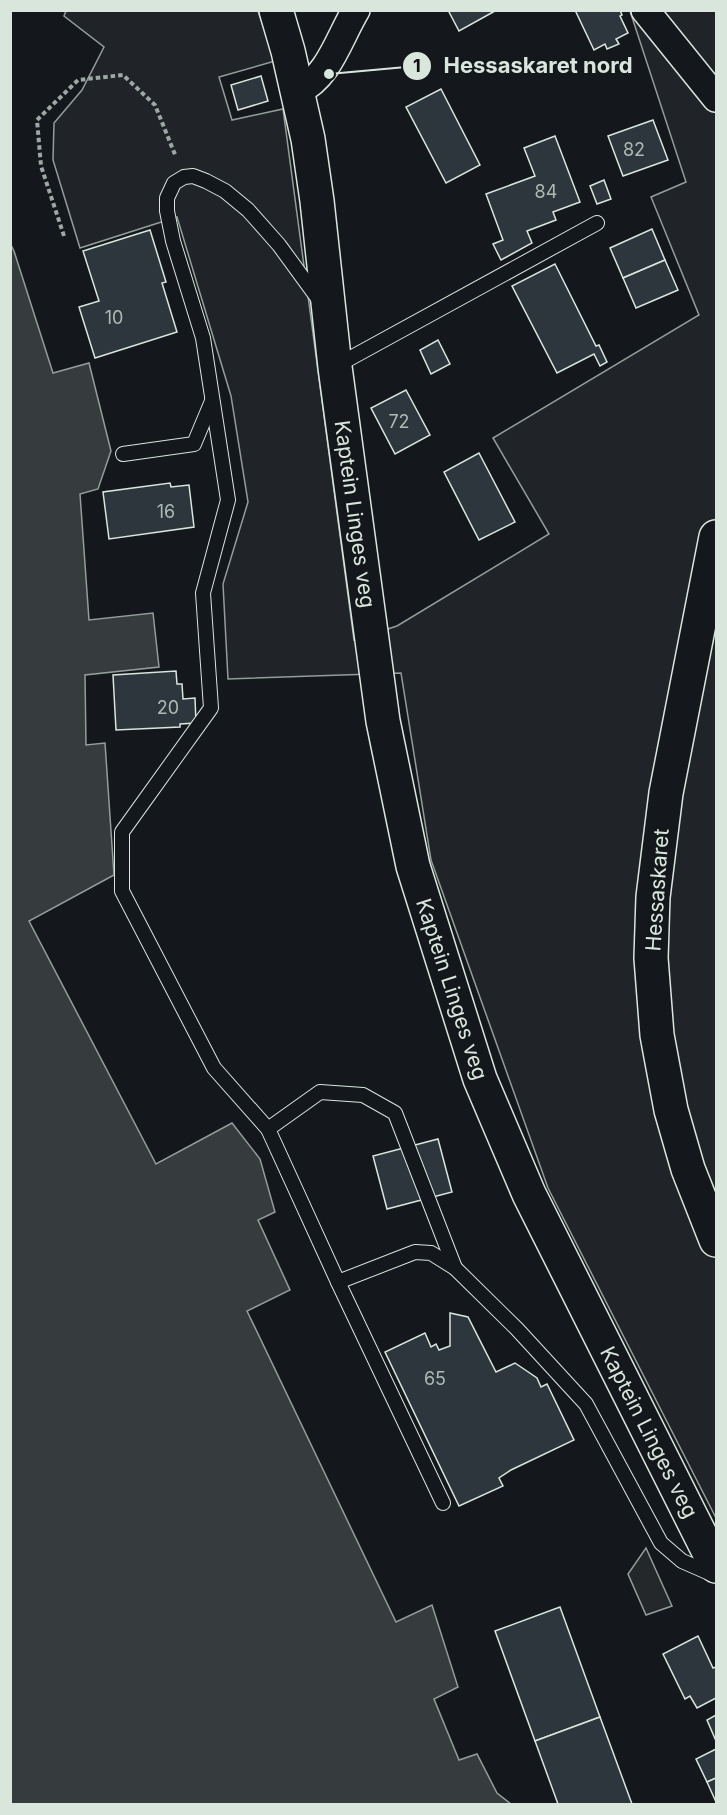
<svg xmlns="http://www.w3.org/2000/svg" width="727" height="1815" font-family="Inter,sans-serif">
	<style>
		.green { fill: #202428; stroke: #939e99; stroke-width: 1.5 }
		.parking { fill: #24282b; stroke: #939e99; stroke-width: 1.5 }
		.water { fill: #363b3e; stroke: #939e99; stroke-width: 1.5 }
		.building { fill: #2c363c; stroke: #d8e6dc; stroke-width: 1.5 }
		.lines { fill: none; stroke-linecap: round; stroke-linejoin: round }
		.lane-casing { stroke: #d8e6dc; stroke-width: 16 }
		.street-casing { stroke: #d8e6dc; stroke-width: 30 }
		.secondary-casing { stroke: #d8e6dc; stroke-width: 36 }
		.path { stroke: #9da8a2; stroke-width: 4; stroke-dasharray: 4.5 3; stroke-linecap: butt }
		.lane { stroke: #14181c; stroke-width: 14 }
		.street { stroke: #14181c; stroke-width: 27 }
		.secondary { stroke: #14181c; stroke-width: 33 }
		.labels { text-anchor: middle; dominant-baseline: central; stroke-width: 4.5; stroke-linejoin: round; paint-order: stroke }
		.number-label { font-size: 18px; fill: #adbab4 }
		.street-label { font-size: 21px; fill: #d8e6dc; stroke: #14181c }
		.leader { fill: none; stroke: #d8e6dc; stroke-width: 2 }
		.callout-dot { fill: #d8e6dc; stroke: #14181c; stroke-width: 2 }
		.mark-label { font-size: 18px; text-anchor: middle; font-weight: bold; fill: #111 }
		.callout-label { font-size: 22px; text-anchor: middle; font-weight: bold; fill: #d8e6dc; stroke: #14181c; stroke-width: 4.5; stroke-linejoin: round; paint-order: stroke }
	</style>
	<rect width="100%" height="100%" fill="#14181c"/>
	<polygon class="green" points="66,11 258,11 275,61 219,77 232,120 283,109 354,640 397,626 549,534 493,438 699,315 651,197 686,182 630,11 716,11 716,1518 548,1188 431,860 401,673 228,679 223,584 248,502 231,396 177,217 80,248 53,160 54,123 82,90 104,47 64,16"/>
	<polygon class="parking" points="646,1548 672,1606 646,1615 628,1574"/>
	<polygon class="water" points="11,245 14,251 53,373 89,363 111,451 98,489 80,494 89,620 153,613 159,667 85,675 86,745 105,743 114,875 29,921 156,1164 232,1123 260,1159 275,1212 258,1220 290,1290 247,1311 396,1622 432,1605 458,1687 434,1699 459,1760 477,1754 497,1793 511,1804 11,1804"/>
	<g class="building">
		<polygon points="448,10 495,10 495,11 459,31"/>
		<polygon points="575,10 620,10 622,15 620,16 628,33 616,39 619,44 607,49 605,44 594,50"/>
		<polygon points="261,76 268,101 238,110 231,85"/>
		<polygon points="441,89 480,165 446,183 406,107"/>
		<polygon points="653,120 668,160 623,176 608,136"/>
		<polygon points="555,136 580,202 553,212 556,220 527,231 532,243 501,260 493,244 503,240 486,194 535,176 524,148"/>
		<polygon points="604,180 611,199 597,204 590,186"/>
		<polygon points="652,229 665,260 623,278 610,248"/>
		<polygon points="150,230 166,282 162,283 177,332 95,358 79,307 99,301 83,251"/>
		<polygon points="665,260 678,290 636,308 623,278"/>
		<polygon points="555,264 596,346 599,345 607,362 600,366 594,354 557,373 512,286"/>
		<polygon points="438,340 450,364 431,374 420,350"/>
		<polygon points="406,390 430,435 395,454 371,408"/>
		<polygon points="479,453 515,522 479,540 444,472"/>
		<polygon points="170,483 171,487 189,485 194,527 109,539 103,492"/>
		<polygon points="176,671 177,684 182,684 183,699 195,698 196,723 180,724 180,727 116,730 113,675"/>
		<polygon points="438,1139 452,1192 387,1209 373,1156"/>
		<polygon points="450,1313 468,1317 496,1372 515,1363 537,1378 541,1387 547,1384 574,1440 511,1470 499,1478 503,1486 459,1506 385,1352 425,1333 431,1347 436,1344 439,1350 450,1346"/>
		<polygon points="560,1607 600,1717 535,1741 495,1631"/>
		<polygon points="698,1636 713,1668 716,1667 716,1698 697,1708 690,1696 685,1699 663,1654"/>
		<polygon points="716,1715 716,1741 707,1720"/>
		<polygon points="600,1717 632,1804 558,1804 535,1741"/>
		<polygon points="716,1749 716,1778 707,1782 696,1759"/>
		<polygon points="716,1778 716,1802 707,1782"/>
	</g>
	<g class="lines">
		<g class="lane-casing">
			<g id="lane">
				<polyline points="336,366 597,223"/>
				<polyline points="123,454 194,444 212,401"/>
				<polyline points="268,1129 214,1068 122,891 122,832 211,708 203,593 228,500 203,338 173,241 167,211 167,198 174,183 184,177 193,176 206,181 225,191 248,210 279,245 322,304"/>
				<polyline points="338,1282 415,1252 431,1253 455,1268 517,1329 586,1404 661,1543 682,1561 714,1575"/>
				<polyline points="443,1503 338,1282 268,1129 320,1092 363,1095 395,1113 455,1268"/>
			</g>
		</g>
		<g class="street-casing">
			<g id="street">
				<polyline points="645,10 716,98"/>
				<path d="M298,91c31,-14 41,-53 58,-81"/>
			</g>
		</g>
		<g class="secondary-casing">
			<g id="secondary">
				<polyline points="276,10 288,51 308,139 317,201 335,367 383,721 413,866 480,1079 529,1194 716,1566"/>
				<polyline points="716,537 666,793 653,897 651,958 657,1035 671,1110 688,1169 716,1240"/>
			</g>
		</g>
		<polyline class="path" points="64,236 41,166 37,120 78,80 123,75 155,105 176,157"/>
		<use href="#lane" class="lane"/>
		<use href="#street" class="street"/>
		<use href="#secondary" class="secondary"/>
	</g>
	<g class="labels">
		<g class="number-label">
			<text x="634" y="149">82</text>
			<text x="546" y="191">84</text>
			<text x="114" y="317">10</text>
			<text x="399" y="421">72</text>
			<text x="166" y="511">16</text>
			<text x="168" y="707">20</text>
			<text x="435" y="1378">65</text>
		</g>
		<g class="street-label">
			<text transform="translate(355 514) rotate(82)">Kaptein Linges veg</text>
			<text transform="translate(657 890) rotate(-86)">Hessaskaret</text>
			<text transform="translate(452 989) rotate(72)">Kaptein Linges veg</text>
			<text transform="translate(649 1432) rotate(63)">Kaptein Linges veg</text>
		</g>
	</g>
	<path class="leader" d="M329 74L417 66"/>
	<g class="callout-dot">
		<circle cx="329" cy="74" r="6"/>
		<circle cx="417" cy="66" r="15"/>
	</g>
	<g class="mark-label">
		<text x="417" y="72">1</text>
	</g>
	<g class="callout-label">
		<text x="538" y="73">Hessaskaret nord</text>
	</g>
	<rect width="727" height="1815" fill="none" stroke="#d8e6dc" stroke-width="24"/>
</svg>
